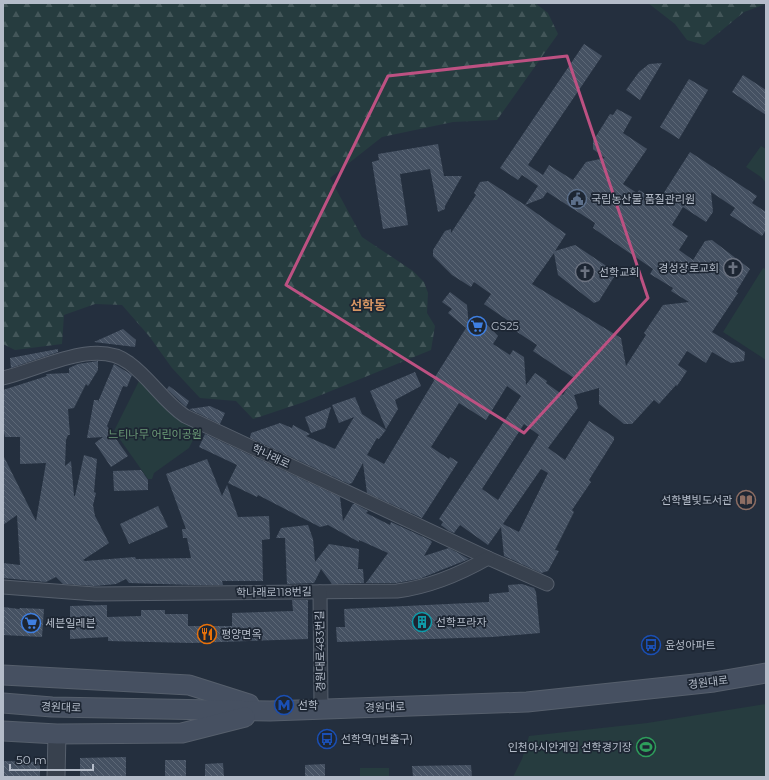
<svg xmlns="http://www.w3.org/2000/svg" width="769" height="780" font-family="Montserrat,'Noto Sans KR',sans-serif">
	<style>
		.forest { fill: url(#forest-firs) }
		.park { fill: #263c3f }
		.building { fill: url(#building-back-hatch); fill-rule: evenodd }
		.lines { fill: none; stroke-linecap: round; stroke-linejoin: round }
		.minor-casing { stroke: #565f6c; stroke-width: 15 }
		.tertiary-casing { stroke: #565f6c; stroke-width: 19 }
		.secondary-casing { stroke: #565f6c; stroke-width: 21 }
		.minor { stroke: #38414e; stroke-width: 13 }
		.tertiary { stroke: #38414e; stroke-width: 17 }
		.secondary { stroke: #465061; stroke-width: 19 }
		.marked { fill: none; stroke: #bd5182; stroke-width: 3; stroke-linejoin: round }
		.labels { text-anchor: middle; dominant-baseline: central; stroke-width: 3.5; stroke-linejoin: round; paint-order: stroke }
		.poi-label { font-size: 11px; fill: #b4bcc9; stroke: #1d2633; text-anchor: start }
		.park-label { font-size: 11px; fill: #6b9a76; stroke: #1d2633 }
		.street-label { font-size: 11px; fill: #b4bcc9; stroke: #1d2633 }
		.quarter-label { font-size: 13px; font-weight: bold; fill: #d59563; stroke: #1d2633 }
	</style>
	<defs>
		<pattern id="forest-firs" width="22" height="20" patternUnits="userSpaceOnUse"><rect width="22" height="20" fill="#263c3f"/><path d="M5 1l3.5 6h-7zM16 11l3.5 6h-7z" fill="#435659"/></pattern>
		<pattern id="building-back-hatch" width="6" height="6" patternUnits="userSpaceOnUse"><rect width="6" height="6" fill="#455162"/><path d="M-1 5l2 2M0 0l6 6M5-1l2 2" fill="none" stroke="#5d6877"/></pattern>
	</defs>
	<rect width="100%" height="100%" fill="#242f3e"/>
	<g class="forest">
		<polygon points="3,3 535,3 548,13 558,34 497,120 453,122 382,137 330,178 362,237 413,271 424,282 428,293 427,313 435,326 431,350 304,402 253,419 236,401 200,398 172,368 149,336 122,305 95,304 64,315 62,344 15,350 3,344"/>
		<polygon points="648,3 766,3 766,4 744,12 704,45 687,40 675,24"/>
	</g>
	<g class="park">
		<polygon points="761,146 766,149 766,183 761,177 746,167"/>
		<polygon points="763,268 766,269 766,360 723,332"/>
		<polygon points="141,377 201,424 189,448 154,473 152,479 148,479 114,431"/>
		<polygon points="766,704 766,777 513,777 522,759 529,736 647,723"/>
		<rect x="360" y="768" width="29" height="9"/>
	</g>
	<g class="building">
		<path d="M584,44l18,12 -74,109 15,10 6,-10 24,15 13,-18 19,-4 -12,-9v-8l17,-27 3,1 4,-6 15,8 -9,16 24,16 -24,35 14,9 2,-3 19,12 32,-50 67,44 -5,7 14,9v18l-4,6 -32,-21 5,-7 -24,-16 2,20 -7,10 -23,-15 -11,18 16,11 -9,14 14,10 12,-19 7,-1 38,29 -14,23 2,1 -26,39 33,20 -1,9 -13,2 -19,-11 -6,11 -19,-12 -9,14 9,6 -10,15 -1,-1 -17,19 -5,-4 -22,24h-8l-25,-20v-16l-25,7 4,13 -30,40 17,12 24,-39 25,16v3l-25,40 2,2 -19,28 2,2 -19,38 4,1 -11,20 -7,2 -37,-17 -3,-29 -13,18 -28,-20 -6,8 -5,-2 -8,-6 2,-3 -4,-3 82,-123 -14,-10 -21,34 -27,-17 -28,44 18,12 1,-2 8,5 -36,56 -55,-25 -4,-30 -11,20 -3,1 -99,-46 1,-5 29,-10 12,5 1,-3 17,9 -4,2 29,13 19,-32 -15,6 -7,-18 23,-8 7,17 24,16 -7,9 -2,-1 -10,17 17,9 51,-85 -2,1 33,-52 -18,-15 4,-4 -10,-7 8,-10 17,13 2,22 5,-8h7l17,17 -5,8 17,11 3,-5 11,7 2,28 9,-12 12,8 -1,2 17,12 11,-17 -41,-27 4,-6 -26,-17 9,1 -36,-25 7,-10 -17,-12 -3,5 -19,-12 -19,-19v-6l12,-19 6,-2v4l25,-38 -2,-2 6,-11 8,-1 37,24 13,-19 -16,-11 -4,5 -18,-12zM547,192l48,31 -2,5 60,41 -3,5 23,14 -2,3 18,11 -26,3 -19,28 2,2 -20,31 -5,-28 -89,-54 22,-31 4,22 36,28 5,-2 15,-24 -3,-8 -36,-24 -20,6 11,-17 -41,-29 18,-7zM524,424l15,11 -41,65 -16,-11zM541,469l7,4 -29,59 -16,-8z"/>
		<polygon points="662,63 640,100 626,90 639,72 649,64"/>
		<polygon points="743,75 766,90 766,115 732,92"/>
		<polygon points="689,79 708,90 679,139 660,127"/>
		<polygon points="438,144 444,176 462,176 445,206 445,209 438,212 430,169 400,174 408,225 383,229 372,162 379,160 378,154"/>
		<polygon points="123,329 136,340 135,347 94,342"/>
		<polygon points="58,349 58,352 11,368 10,358"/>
		<polygon points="98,361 98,370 88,386 86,384 74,408 68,409 70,435 68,435 66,440 65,466 71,461 74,496 75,496 84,455 97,459 94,492 96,493 93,505 95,516 109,543 83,560 85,561 135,557 136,559 191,558 187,538 183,538 182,529 186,529 166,474 207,459 222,496 227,485 238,517 269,516 270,539 262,540 263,581 222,581 223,585 194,585 129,583 126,579 116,584 95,586 63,584 56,577 46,582 3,578 3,563 20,565 17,515 3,525 3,455 36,521 46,463 20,464 20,437 5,437 3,427 3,390 47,376 46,374 69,373 69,368 78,364"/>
		<polygon points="114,364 132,375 127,387 123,386 107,426 128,456 111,467 95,443 103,437 87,438 94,400 98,400 98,402"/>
		<polygon points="415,372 421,386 395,400 398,409 386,429 370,391"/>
		<polygon points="169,386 189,401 186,407 167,389"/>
		<polygon points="210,406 225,413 220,424 189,409"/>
		<polygon points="331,407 325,428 311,433 305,417"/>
		<polygon points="205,434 340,497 343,521 353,504 355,504 368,511 366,513 390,525 391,522 430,540 432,542 424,556 449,548 469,559 419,579 396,583 366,583 388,553 359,540 359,542 328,525 320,527 258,495 257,497 228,483 237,465 199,447"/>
		<polygon points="141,470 148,480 148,490 114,491 113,471"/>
		<polygon points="158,506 168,527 129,544 120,524"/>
		<polygon points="308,525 313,539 315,562 329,544 359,549 358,569 363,569 364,583 332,584 321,569 314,583 287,584 285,538 276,538 281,528"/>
		<polygon points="522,584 534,588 536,592 540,633 492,637 337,642 336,627 345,627 344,609 489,602 489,594 509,592 508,585"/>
		<polygon points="292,600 308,600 308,639 192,643 108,641 108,637 70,639 70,606 107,605 107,617 141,616 141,610 165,610 165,614 188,614 188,626 232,626 232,613 293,611"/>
		<polygon points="3,607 19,609 20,608 44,609 42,637 3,635"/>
		<polygon points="126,757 126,777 80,777 80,758"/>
		<rect x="165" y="760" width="21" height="17"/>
		<polygon points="3,761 40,762 40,777 3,777"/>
		<polygon points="223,763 224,777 205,777 205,764"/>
		<polygon points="325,764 325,777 305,777 305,765"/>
		<polygon points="471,765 472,777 413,777 412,766"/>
	</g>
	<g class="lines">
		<g class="minor-casing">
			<g id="minor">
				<path d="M3,378c36,-8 93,-41 126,-15 21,15 34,38 56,53l303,142 59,26"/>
				<path d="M3,587l92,7 302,-3c32,-4 63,-17 91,-33"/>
				<polyline points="320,592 321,709"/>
			</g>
		</g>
		<g class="tertiary-casing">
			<polyline id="tertiary" points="56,777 57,734"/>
		</g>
		<g class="secondary-casing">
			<g id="secondary">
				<polyline points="3,675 189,685 249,704"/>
				<polyline points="3,703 52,707 270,711 527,702 714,682 766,673"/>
				<polyline points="3,731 57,734 182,733 245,717"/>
			</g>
		</g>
		<use href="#minor" class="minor"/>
		<use href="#tertiary" class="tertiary"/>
		<use href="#secondary" class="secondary"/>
	</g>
	<path class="marked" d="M567,56l81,242 -124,135 -238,-148 102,-209z"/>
	<defs>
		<g id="civic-ring" transform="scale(1)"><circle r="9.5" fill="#1d2633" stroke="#5c6f8a" stroke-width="1.5"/><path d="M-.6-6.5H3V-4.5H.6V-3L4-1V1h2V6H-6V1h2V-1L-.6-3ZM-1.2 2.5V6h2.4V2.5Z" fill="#5c6f8a"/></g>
		<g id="church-ring" transform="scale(1)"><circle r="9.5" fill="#1d2633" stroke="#6b7280" stroke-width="1.5"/><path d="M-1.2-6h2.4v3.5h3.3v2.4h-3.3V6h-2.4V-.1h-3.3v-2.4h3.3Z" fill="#6b7280"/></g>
		<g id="supermarket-ring" transform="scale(1)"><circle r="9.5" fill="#1d2633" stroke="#3f7fe0" stroke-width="1.5"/><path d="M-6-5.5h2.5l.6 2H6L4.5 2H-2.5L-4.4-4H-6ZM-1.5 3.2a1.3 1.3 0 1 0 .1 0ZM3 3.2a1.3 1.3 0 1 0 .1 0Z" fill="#3f7fe0"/></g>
		<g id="library-ring" transform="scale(1)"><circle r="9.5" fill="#1d2633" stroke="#8d6e63" stroke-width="1.5"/><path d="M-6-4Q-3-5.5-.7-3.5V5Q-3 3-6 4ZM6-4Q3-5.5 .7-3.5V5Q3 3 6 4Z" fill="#8d6e63"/></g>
		<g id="building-ring" transform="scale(1)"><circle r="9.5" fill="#1d2633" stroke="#0f9aa8" stroke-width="1.5"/><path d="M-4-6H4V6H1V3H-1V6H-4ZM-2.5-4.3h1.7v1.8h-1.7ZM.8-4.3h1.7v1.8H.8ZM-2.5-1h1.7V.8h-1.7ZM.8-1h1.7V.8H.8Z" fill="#0f9aa8"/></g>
		<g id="restaurant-ring" transform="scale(1)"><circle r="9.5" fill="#1d2633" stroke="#e8710a" stroke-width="1.5"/><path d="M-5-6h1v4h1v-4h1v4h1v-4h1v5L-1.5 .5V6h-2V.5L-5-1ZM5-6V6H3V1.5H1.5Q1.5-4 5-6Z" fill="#e8710a"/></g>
		<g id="bus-ring" transform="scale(1)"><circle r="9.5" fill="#1d2633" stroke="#1a4fb4" stroke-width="1.5"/><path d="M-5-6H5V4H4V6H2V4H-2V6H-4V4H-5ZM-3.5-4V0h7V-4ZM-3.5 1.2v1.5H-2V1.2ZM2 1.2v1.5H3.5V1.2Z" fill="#1a4fb4"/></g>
		<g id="metro-ring" transform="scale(1)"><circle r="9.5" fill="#1d2633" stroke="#1a4fb4" stroke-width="1.5"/><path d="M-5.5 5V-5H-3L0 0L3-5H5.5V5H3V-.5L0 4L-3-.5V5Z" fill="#1a4fb4"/></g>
		<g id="stadium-ring" transform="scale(1)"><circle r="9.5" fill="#1d2633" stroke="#2e9e5b" stroke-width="1.5"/><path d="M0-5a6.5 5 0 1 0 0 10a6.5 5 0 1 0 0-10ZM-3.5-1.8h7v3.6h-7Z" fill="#2e9e5b"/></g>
	</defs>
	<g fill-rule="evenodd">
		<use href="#civic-ring" x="577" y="199"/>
		<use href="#church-ring" x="733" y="268"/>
		<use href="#church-ring" x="585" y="272"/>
		<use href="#supermarket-ring" x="477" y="326"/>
		<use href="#library-ring" x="746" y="500"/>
		<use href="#building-ring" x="422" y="622"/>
		<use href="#supermarket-ring" x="31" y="623"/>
		<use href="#restaurant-ring" x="207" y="634"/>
		<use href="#bus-ring" x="651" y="645"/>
		<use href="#metro-ring" x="284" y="705"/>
		<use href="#bus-ring" x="327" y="739"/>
		<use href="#stadium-ring" x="646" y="747"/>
	</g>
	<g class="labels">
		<g class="poi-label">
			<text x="591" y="199">국립농산물 품질관리원</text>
			<text x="719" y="268" text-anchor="end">경성장로교회</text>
			<text x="599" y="272">선학교회</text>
			<text x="491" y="326">GS25</text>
			<text x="732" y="500" text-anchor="end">선학별빛도서관</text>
			<text x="436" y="622">선학프라자</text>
			<text x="45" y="623">세븐일레븐</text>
			<text x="221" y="634">평양면옥</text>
			<text x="665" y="645">윤성아파트</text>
			<text x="298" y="705">선학</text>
			<text x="341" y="739">선학역(1번출구)</text>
			<text x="632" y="747" text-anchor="end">인천아시안게임 선학경기장</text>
		</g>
		<g class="park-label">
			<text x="155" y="434">느티나무 어린이공원</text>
		</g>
		<g class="street-label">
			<text transform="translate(271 456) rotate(25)">학나래로</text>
			<text transform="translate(274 592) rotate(-1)">학나래로118번길</text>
			<text transform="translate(320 651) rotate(-91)">경원대로483번길</text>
			<text transform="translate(708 682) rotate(-7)">경원대로</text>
			<text transform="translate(61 707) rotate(2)">경원대로</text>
			<text transform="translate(385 707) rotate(-2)">경원대로</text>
		</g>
		<g class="quarter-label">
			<text x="368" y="305">선학동</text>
		</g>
	</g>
	<rect width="769" height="780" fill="none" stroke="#b4bcc9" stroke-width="8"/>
	<path d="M10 764v6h83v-6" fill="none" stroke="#b4bcc9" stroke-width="2"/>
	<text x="16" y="764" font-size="12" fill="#b4bcc9" stroke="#1d2633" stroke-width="3" paint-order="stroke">50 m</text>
</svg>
